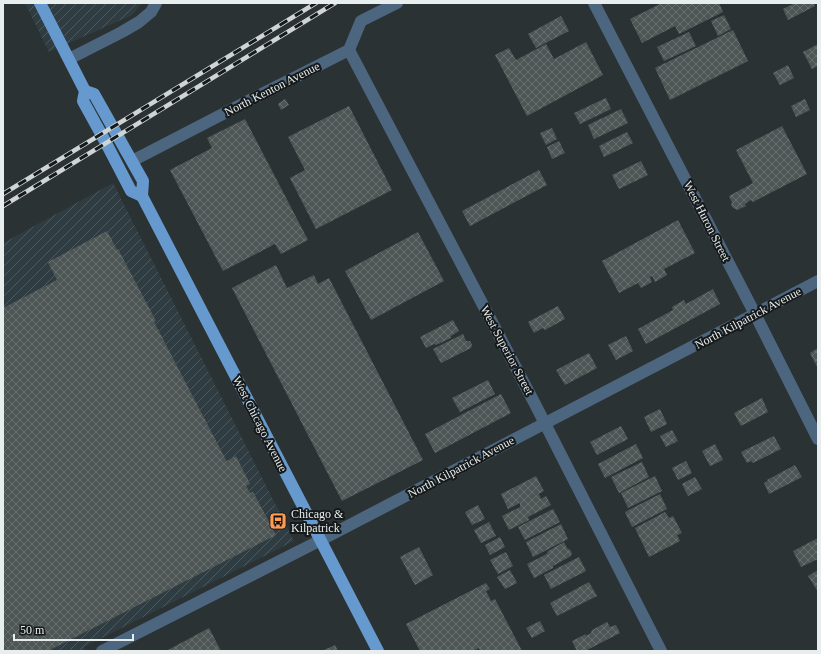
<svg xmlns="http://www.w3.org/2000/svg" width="821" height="654" font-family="'Times New Roman',serif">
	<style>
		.industrial { fill: url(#industrial-furrows) }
		.building { fill: url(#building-cross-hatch) }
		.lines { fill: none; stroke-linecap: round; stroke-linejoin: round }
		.minor { stroke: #4d667f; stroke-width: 12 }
		.major { stroke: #6699cd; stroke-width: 12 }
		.rail-casing { stroke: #cfd4d5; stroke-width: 4.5 }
		.rail { stroke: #16191a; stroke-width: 3; stroke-dasharray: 9; stroke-linecap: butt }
		.labels { text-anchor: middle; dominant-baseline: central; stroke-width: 4; stroke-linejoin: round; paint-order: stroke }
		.street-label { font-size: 12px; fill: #e8edee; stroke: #16191a }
		.poi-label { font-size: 12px; fill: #e8edee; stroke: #16191a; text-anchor: start }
	</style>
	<defs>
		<pattern id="industrial-furrows" width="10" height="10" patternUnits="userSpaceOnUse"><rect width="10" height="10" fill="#2f3d42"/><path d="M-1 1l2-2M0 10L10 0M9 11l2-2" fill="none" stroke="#4d595e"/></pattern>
		<pattern id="building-cross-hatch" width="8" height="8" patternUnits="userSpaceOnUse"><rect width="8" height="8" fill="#4e5655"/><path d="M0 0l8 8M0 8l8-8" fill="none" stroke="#686f6e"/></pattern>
	</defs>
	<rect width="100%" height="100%" fill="#2b3234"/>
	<g class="industrial">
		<polygon points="25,3 142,3 132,15 49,52"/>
		<polygon points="113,183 294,541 84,647 85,651 3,651 3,243"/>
	</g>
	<g class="building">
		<polygon points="662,3 719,3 723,12 679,34 675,26 642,43 630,19"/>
		<polygon points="795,3 817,3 814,5 815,6 788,20 783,9"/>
		<polygon points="724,15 731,29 718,36 711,21"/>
		<polygon points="561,16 569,31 536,48 528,34"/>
		<polygon points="733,30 748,61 670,100 655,68"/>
		<polygon points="689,32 696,46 664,61 657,47"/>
		<polygon points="586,42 603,75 527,116 495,55 509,48 516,60 546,44 554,59"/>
		<polygon points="818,44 818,66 812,69 803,52"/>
		<polygon points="788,65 794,78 780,85 773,73"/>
		<polygon points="606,98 611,109 580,124 574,113"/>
		<polygon points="285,99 289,105 281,110 278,104"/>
		<polygon points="805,99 810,110 796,117 791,106"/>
		<polygon points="349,106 392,190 316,229 290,178 305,170 288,137"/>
		<polygon points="621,109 628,123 594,139 588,125"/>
		<polygon points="245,119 308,240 281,254 275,244 223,271 170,170 212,148 207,138"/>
		<polygon points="782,126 807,174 753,202 751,200 745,204 746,206 737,210 736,209 733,208 731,205 732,203 729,196 753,183 736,150"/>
		<polygon points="552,128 557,139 546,145 540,133"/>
		<polygon points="627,132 633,143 604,157 599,146"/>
		<polygon points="559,141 565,153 552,159 547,147"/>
		<polygon points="641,161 648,175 619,189 612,175"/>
		<polygon points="539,170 547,185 470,226 462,211"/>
		<polygon points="678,220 695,253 664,269 667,275 655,282 652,276 650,277 652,282 641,288 638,283 619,293 602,261"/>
		<polygon points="107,231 117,250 118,249 156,321 154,322 226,460 227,461 236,456 250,484 246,486 250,493 253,492 276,535 48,651 3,651 3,308 57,280 48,262"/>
		<polygon points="418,232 444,281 371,320 345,271"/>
		<polygon points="276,265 287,288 314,275 318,284 329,278 423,460 342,501 232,288"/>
		<polygon points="713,289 720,304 646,344 638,329 673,310 672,307 684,300 686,304"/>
		<polygon points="558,306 565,319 545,330 543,328 534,333 528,322"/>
		<polygon points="453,320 459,331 451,336 451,338 436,345 434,344 426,348 420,337"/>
		<polygon points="463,334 466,341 470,341 472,345 471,348 441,363 433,349"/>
		<polygon points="626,336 633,351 616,360 608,345"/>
		<polygon points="818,348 818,369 810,353"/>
		<polygon points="589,353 597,368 565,385 556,370"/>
		<polygon points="488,380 495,394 460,412 452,398"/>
		<polygon points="501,394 511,413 435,453 425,434"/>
		<polygon points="762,398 768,412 741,426 734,413"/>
		<polygon points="660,409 667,424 651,432 644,417"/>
		<polygon points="621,426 628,439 597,455 590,442"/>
		<polygon points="672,430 678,441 666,447 660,436"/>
		<polygon points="774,436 781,449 753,463 751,461 747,463 741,452"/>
		<polygon points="636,444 643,458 605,478 598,464"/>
		<polygon points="715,444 723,460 710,466 702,451"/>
		<polygon points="686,461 692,473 678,480 672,468"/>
		<polygon points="642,462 649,477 619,493 611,477"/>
		<polygon points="795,465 802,477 769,494 764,483 768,481 767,480"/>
		<polygon points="536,476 544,491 529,499 539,494 541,499 546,496 551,505 528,517 529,520 509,530 502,516 520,507 520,503 508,509 501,494"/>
		<polygon points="655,476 662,491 628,508 621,493"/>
		<polygon points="695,477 702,489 688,496 682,484"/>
		<polygon points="660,494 667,509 632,527 625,512"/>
		<polygon points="478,505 485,519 472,525 465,512"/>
		<polygon points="553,509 560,522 525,540 518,527"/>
		<polygon points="665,512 669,518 673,516 682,533 677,535 680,541 649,557 635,528"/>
		<polygon points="489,522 496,536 481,543 474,530"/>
		<polygon points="561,524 568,539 533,557 526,542"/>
		<polygon points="500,537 505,547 490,555 485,545"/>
		<polygon points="818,538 818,559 801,567 793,551"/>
		<polygon points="564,542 567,548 570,550 572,553 571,556 553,566 553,568 534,578 527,564 547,554 548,551"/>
		<polygon points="419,547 433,575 415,585 400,557"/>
		<polygon points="506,552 513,566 498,574 490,560"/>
		<polygon points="579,557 586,571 551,589 544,575"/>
		<polygon points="510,570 517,583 505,589 497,577"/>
		<polygon points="818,570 818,592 808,576"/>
		<polygon points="589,582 597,596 557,616 550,603"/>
		<polygon points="486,583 490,589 486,591 491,601 495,599 522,651 480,651 479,648 473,651 420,651 406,624"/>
		<polygon points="540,621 545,631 532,638 526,628"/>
		<polygon points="607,622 610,627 616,625 620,633 585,651 577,651 572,641 586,634 586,636 591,633 592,630"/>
		<polygon points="209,628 221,651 166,651"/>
		<polygon points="335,645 338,651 322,651"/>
	</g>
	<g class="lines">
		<g class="minor">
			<polyline points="594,3 755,314 818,439"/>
			<polyline points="349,50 535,404 661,651"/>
			<polyline points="69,59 122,32 139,22 151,12 156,3"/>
			<polyline points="132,161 246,102 349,50 361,21 397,3"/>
			<polyline points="102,651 321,540 818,281"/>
		</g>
		<g class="major">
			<polyline points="40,3 85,91 83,101 105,141 131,191 142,196"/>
			<polyline points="85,91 94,94 143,181 142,196 378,651"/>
		</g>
		<g class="rail-casing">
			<g id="rail">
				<polyline points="3,194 316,3"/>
				<polyline points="3,206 335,3"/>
			</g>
		</g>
		<use href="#rail" class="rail"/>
	</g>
	<defs>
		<g id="bus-square" transform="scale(0.9)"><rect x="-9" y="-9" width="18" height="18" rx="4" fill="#fd9d55" stroke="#16191a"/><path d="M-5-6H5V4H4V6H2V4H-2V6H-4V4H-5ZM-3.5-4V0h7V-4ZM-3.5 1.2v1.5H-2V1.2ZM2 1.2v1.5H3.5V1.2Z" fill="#111"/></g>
	</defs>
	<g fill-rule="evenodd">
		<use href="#bus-square" x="278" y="521"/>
	</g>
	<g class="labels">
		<g class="street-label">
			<text transform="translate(272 89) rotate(-27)">North Kenton Avenue</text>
			<text transform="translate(707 221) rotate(63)">West Huron Street</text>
			<text transform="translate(748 318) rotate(-28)">North Kilpatrick Avenue</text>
			<text transform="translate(507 350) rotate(62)">West Superior Street</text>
			<text transform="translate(260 424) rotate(63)">West Chicago Avenue</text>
			<text transform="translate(461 467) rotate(-28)">North Kilpatrick Avenue</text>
		</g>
		<g class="poi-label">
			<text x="291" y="514">Chicago &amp;<tspan x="291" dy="14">Kilpatrick</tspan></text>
		</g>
	</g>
	<rect width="821" height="654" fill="none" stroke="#e8edee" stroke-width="8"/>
	<path d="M14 634v6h119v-6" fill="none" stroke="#e8edee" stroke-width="2"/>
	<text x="20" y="634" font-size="12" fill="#e8edee" stroke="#16191a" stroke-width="3" paint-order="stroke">50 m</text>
</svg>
